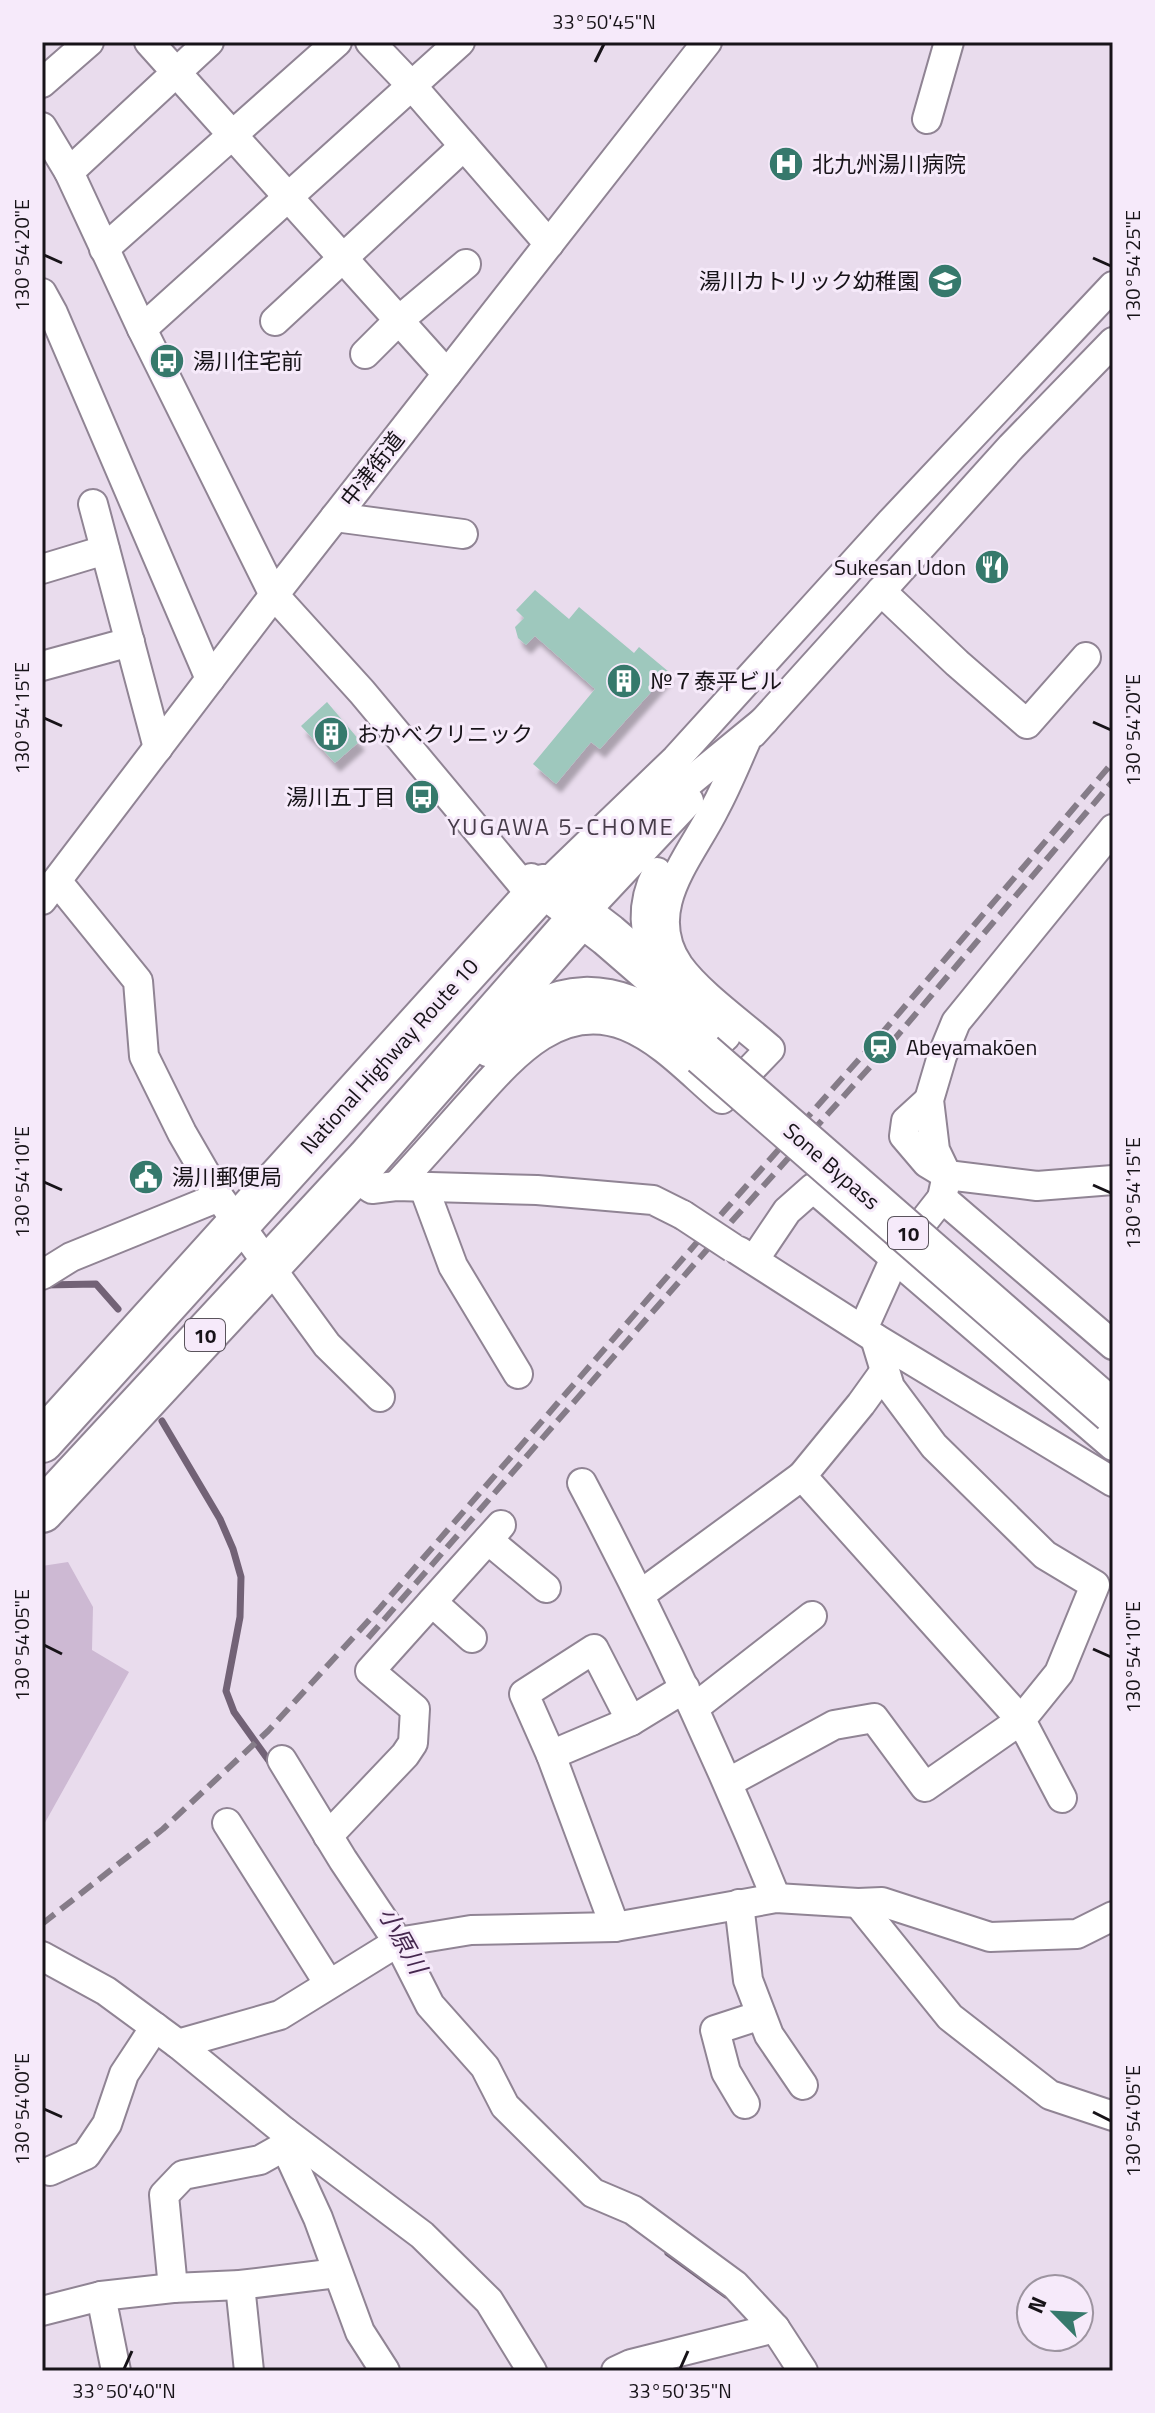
<svg xmlns="http://www.w3.org/2000/svg" width="1155" height="2413" font-family="'Titillium Web','Noto Sans JP',sans-serif">
	<style>
		.green { fill: #cdb9d3 }
		.lines { fill: none; stroke-linecap: round; stroke-linejoin: round }
		.stream { stroke: #726276; stroke-width: 7 }
		.building { fill: #9ec8bd; filter: url(#shadow) }
		.minor-casing { stroke: #908494; stroke-width: 32 }
		.highway-casing { stroke: #908494; stroke-width: 46 }
		.minor { stroke: #fff; stroke-width: 28 }
		.highway { stroke: #fff; stroke-width: 42 }
		.rail { stroke: #857c88; stroke-width: 6; stroke-dasharray: 16 8; stroke-linecap: butt }
		.minor-bridge-casing { stroke: #908494; stroke-width: 32; stroke-linecap: butt }
		.highway-bridge-casing { stroke: #908494; stroke-width: 46; stroke-linecap: butt }
		.minor-bridge { stroke: #fff; stroke-width: 28 }
		.highway-bridge { stroke: #fff; stroke-width: 42 }
		.ticks { fill: none; stroke: #171318; stroke-width: 3 }
		.labels { text-anchor: middle; dominant-baseline: central; stroke-width: 6; stroke-linejoin: round; paint-order: stroke }
		.shield { fill: #f6eafa; stroke: #5a545c; stroke-width: 2 }
		.shield-label { font-size: 20px; font-weight: bold; fill: #171318 }
		.poi-label { font-size: 22px; fill: #171318; stroke: #f6eafa; text-anchor: start }
		.street-label { font-size: 22px; fill: #171318; stroke: #f6eafa }
		.neighbourhood-label { font-size: 24px; letter-spacing: 2px; fill: #473c4a; stroke: #f6eafa }
		.water-label { font-size: 24px; font-style: italic; fill: #46284f; stroke: #f6eafa }
		.neatline { fill: none; stroke: #171318; stroke-width: 3 }
		.ticks-label { font-size: 20px; text-anchor: middle; fill: #171318 }
	</style>
	<defs>
		<filter id="shadow"><feDropShadow dx="5" dy="9" stdDeviation="2" flood-color="#0004"/></filter>
	</defs>
	<rect width="100%" height="100%" fill="#e9dced"/>
	<polygon class="green" points="68,1562 93,1607 92,1650 129,1672 42,1828 42,1566"/>
	<g class="lines">
		<g class="stream">
			<polyline points="44,1285 96,1284 118,1309"/>
			<polyline points="162,1421 220,1519 233,1549 241,1577 240,1617 226,1691 234,1712 272,1765"/>
			<polyline points="668,2253 726,2295"/>
		</g>
	</g>
	<g class="building">
		<polygon points="535,590 569,619 579,607 634,653 639,647 669,672 600,749 591,742 556,784 533,764 595,689 535,636 526,645 518,638 515,627 524,618 516,610"/>
		<polygon points="327,702 360,741 335,763 301,726"/>
	</g>
	<g class="lines">
		<g class="minor-casing">
			<g id="minor">
				<polyline points="149,42 447,374"/>
				<polyline points="370,42 412,86 549,244"/>
				<polyline points="42,83 89,42"/>
				<polyline points="927,119 949,42"/>
				<polyline points="42,127 69,172 142,329 274,595 362,692 533,897 558,895 573,887 648,816 764,721"/>
				<polyline points="69,172 209,42"/>
				<polyline points="104,249 337,42"/>
				<polyline points="42,293 53,313 210,679"/>
				<polyline points="275,321 464,146"/>
				<polyline points="142,329 460,42"/>
				<polyline points="365,354 398,321 466,264"/>
				<polyline points="93,504 158,748"/>
				<polyline points="335,517 463,534"/>
				<polyline points="42,569 105,550"/>
				<polyline points="881,591 957,663 1027,724 1086,657"/>
				<polyline points="42,666 130,642"/>
				<polyline points="753,733 1011,447 1113,342"/>
				<polyline points="1113,829 956,1022 942,1056 929,1100 935,1150 947,1175 942,1198 1113,1345"/>
				<path d="M657,872c-16,31 -15,63 2,93"/>
				<polyline points="531,878 544,886 676,759 891,522 1113,286"/>
				<polyline points="57,881 138,981 144,1056 182,1133 219,1197 327,1345 380,1397"/>
				<polyline points="42,900 274,595 707,42"/>
				<polyline points="583,914 689,801"/>
				<polyline points="929,1100 906,1121 904,1136 927,1163 947,1175 1037,1186 1113,1180"/>
				<polyline points="352,1176 372,1189 396,1186 537,1190 653,1200 683,1215"/>
				<path d="M396,1186c23,-25 46,-51 69,-77 41,-45 91,-111 161,-83 37,15 66,48 96,73l48,-50c-27,-24 -71,-55 -91,-83 -39,-57 12,-109 36,-158 12,-22 21,-45 31,-67"/>
				<polyline points="424,1188 453,1266 518,1374"/>
				<polyline points="739,1251 875,1338 1113,1482"/>
				<polyline points="754,1260 787,1211 813,1188 1113,1446"/>
				<polyline points="42,1275 71,1257 219,1197"/>
				<polyline points="863,1329 895,1258 942,1198"/>
				<polyline points="875,1338 890,1387 934,1446 1045,1555 1095,1585 1059,1673 1021,1720 1062,1798"/>
				<polyline points="802,1476 861,1404 884,1372"/>
				<path d="M582,1483c72,136 136,273 194,415"/>
				<polyline points="488,1540 546,1588"/>
				<polyline points="641,1594 802,1476 1021,1720 925,1787 874,1718 834,1725 729,1782"/>
				<polyline points="432,1602 472,1638"/>
				<polyline points="694,1708 812,1616"/>
				<polyline points="551,1755 524,1694 594,1649 631,1721"/>
				<polyline points="282,1760 343,1860 398,1942 430,2005 485,2067 505,2106 593,2193 633,2210 735,2285 775,2328 803,2371"/>
				<polyline points="227,1823 329,1984"/>
				<polyline points="328,1836 405,1755 413,1743 415,1709 370,1671 501,1525"/>
				<polyline points="858,1903 950,2017 1050,2095 1113,2116"/>
				<polyline points="739,1904 748,1980 769,2035 803,2085"/>
				<polyline points="615,1927 551,1755 631,1721 685,1688"/>
				<polyline points="42,1956 106,1991 178,2044 285,2132 422,2235 489,2301 532,2371"/>
				<polyline points="178,2044 280,2015 398,1942 471,1930 615,1927 776,1898 858,1903 882,1902 990,1937 1077,1934 1113,1916"/>
				<polyline points="745,2104 726,2072 715,2030 761,2015"/>
				<polyline points="285,2132 285,2146 318,2218 360,2332 385,2371"/>
				<polyline points="50,2171 86,2155 107,2124 124,2074 155,2027"/>
				<polyline points="240,2285 249,2371"/>
				<polyline points="173,2288 164,2195 183,2175 260,2160 285,2146"/>
				<polyline points="101,2296 116,2371"/>
				<polyline points="42,2311 101,2296 173,2288 240,2285 337,2273"/>
				<polyline points="616,2371 631,2364 775,2328"/>
			</g>
		</g>
		<g class="highway-casing">
			<g id="highway">
				<path d="M491,1046c68,-63 117,-59 192,-11"/>
				<polyline points="42,1441 544,886 608,935 720,1032"/>
				<polyline points="42,1511 368,1159 583,914"/>
			</g>
		</g>
		<use href="#minor" class="minor"/>
		<use href="#highway" class="highway"/>
		<g class="rail">
			<polyline points="368,1638 732,1221 886,1049 1113,781"/>
			<polyline points="42,1924 163,1829 268,1731 380,1608 725,1210 877,1039 1113,762"/>
		</g>
		<g class="minor-bridge-casing">
			<polyline id="minor-bridge" points="683,1215 733,1248"/>
		</g>
		<g class="highway-bridge-casing">
			<polyline id="highway-bridge" points="703,1054 1113,1412"/>
		</g>
		<use href="#minor-bridge" class="minor-bridge"/>
		<use href="#highway-bridge" class="highway-bridge"/>
	</g>
	<path class="ticks" d="M595,62l9,-18M44,255l18,8M1093,258l18,8M44,718l18,8M1093,722l18,8M44,1182l18,8M1093,1185l18,8M44,1645l18,9M1093,1649l18,8M44,2109l18,8M1093,2112l18,9M124,2369l8,-18M680,2369l8,-18"/>
	<defs>
		<g id="hospital-disc" transform="scale(1.8)"><circle r="9.5" fill="#36796c" stroke="#f6eafa"/><path d="M-5-5h3v3.5h4V-5h3V5h-3V1.5h-4V5h-3Z" fill="#fff"/></g>
		<g id="school-disc" transform="scale(1.8)"><circle r="9.5" fill="#36796c" stroke="#f6eafa"/><path d="M0-5L7-2L0 1L-7-2ZM-4 1L0 2.5L4 1V4Q0 6-4 4Z" fill="#fff"/></g>
		<g id="bus-disc" transform="scale(1.8)"><circle r="9.5" fill="#36796c" stroke="#f6eafa"/><path d="M-5-6H5V4H4V6H2V4H-2V6H-4V4H-5ZM-3.5-4V0h7V-4ZM-3.5 1.2v1.5H-2V1.2ZM2 1.2v1.5H3.5V1.2Z" fill="#fff"/></g>
		<g id="restaurant-disc" transform="scale(1.8)"><circle r="9.5" fill="#36796c" stroke="#f6eafa"/><path d="M-5-6h1v4h1v-4h1v4h1v-4h1v5L-1.5 .5V6h-2V.5L-5-1ZM5-6V6H3V1.5H1.5Q1.5-4 5-6Z" fill="#fff"/></g>
		<g id="building-disc" transform="scale(1.8)"><circle r="9.5" fill="#36796c" stroke="#f6eafa"/><path d="M-4-6H4V6H1V3H-1V6H-4ZM-2.5-4.3h1.7v1.8h-1.7ZM.8-4.3h1.7v1.8H.8ZM-2.5-1h1.7V.8h-1.7ZM.8-1h1.7V.8H.8Z" fill="#fff"/></g>
		<g id="station-disc" transform="scale(1.8)"><circle r="9.5" fill="#36796c" stroke="#f6eafa"/><path d="M-3-6H3Q5-6 5-4V2Q5 4 3 4L4.5 6H3L1.5 4h-3L-3 6H-4.5L-3 4Q-5 4-5 2V-4Q-5-6-3-6ZM-3.5-4v3h7v-3ZM-3.5 1v1.5H-2V1ZM2 1v1.5H3.5V1Z" fill="#fff"/></g>
		<g id="civic-disc" transform="scale(1.8)"><circle r="9.5" fill="#36796c" stroke="#f6eafa"/><path d="M-.6-6.5H3V-4.5H.6V-3L4-1V1h2V6H-6V1h2V-1L-.6-3ZM-1.2 2.5V6h2.4V2.5Z" fill="#fff"/></g>
	</defs>
	<g fill-rule="evenodd">
		<use href="#hospital-disc" x="786" y="164"/>
		<use href="#school-disc" x="945" y="281"/>
		<use href="#bus-disc" x="167" y="361"/>
		<use href="#restaurant-disc" x="992" y="567"/>
		<use href="#building-disc" x="624" y="681"/>
		<use href="#building-disc" x="331" y="734"/>
		<use href="#bus-disc" x="422" y="797"/>
		<use href="#station-disc" x="880" y="1047"/>
		<use href="#civic-disc" x="146" y="1177"/>
	</g>
	<g class="labels">
		<g class="shield">
			<rect x="888" y="1217" width="40" height="32" rx="6"/>
			<rect x="185" y="1319" width="40" height="32" rx="6"/>
		</g>
		<g class="shield-label">
			<text x="908" y="1233">10</text>
			<text x="205" y="1335">10</text>
		</g>
		<g class="poi-label">
			<text x="812" y="164">北九州湯川病院</text>
			<text x="919" y="281" text-anchor="end">湯川カトリック幼稚園</text>
			<text x="193" y="361">湯川住宅前</text>
			<text x="966" y="567" text-anchor="end">Sukesan Udon</text>
			<text x="650" y="681">№７泰平ビル</text>
			<text x="357" y="734">おかべクリニック</text>
			<text x="396" y="797" text-anchor="end">湯川五丁目</text>
			<text x="906" y="1047">Abeyamakōen</text>
			<text x="172" y="1177">湯川郵便局</text>
		</g>
		<g class="street-label">
			<text transform="translate(372 469) rotate(-52)">中津街道</text>
			<text transform="translate(389 1056) rotate(-48)">National Highway Route 10</text>
			<text transform="translate(832 1166) rotate(41)">Sone Bypass</text>
		</g>
		<g class="neighbourhood-label">
			<text x="561" y="826">YUGAWA 5-CHOME</text>
		</g>
		<g class="water-label">
			<text transform="translate(403 1940) rotate(61)">小原川</text>
		</g>
	</g>
	<rect width="1155" height="2413" fill="none" stroke="#f6eafa" stroke-width="88"/>
	<g transform="translate(1055 2313) rotate(294)"><circle r="38" fill="#f6eafa" stroke="#9d94a0" stroke-width="2"/>
	<path d="M0-6L14 30L0 20L-14 30Z" fill="#36796c"/>
	<text y="-12" font-size="22" font-weight="bold" text-anchor="middle" fill="#171318">N</text>
	</g>
	<rect x="44" y="44" width="1067" height="2325" class="neatline"/>
	<g class="ticks-label">
		<text x="604" y="29">33°50'45"N</text>
		<text transform="translate(22 255) rotate(-90)" y="7">130°54'20"E</text>
		<text transform="translate(1133 266) rotate(-90)" y="7">130°54'25"E</text>
		<text transform="translate(22 718) rotate(-90)" y="7">130°54'15"E</text>
		<text transform="translate(1133 730) rotate(-90)" y="7">130°54'20"E</text>
		<text transform="translate(22 1182) rotate(-90)" y="7">130°54'10"E</text>
		<text transform="translate(1133 1193) rotate(-90)" y="7">130°54'15"E</text>
		<text transform="translate(22 1645) rotate(-90)" y="7">130°54'05"E</text>
		<text transform="translate(1133 1657) rotate(-90)" y="7">130°54'10"E</text>
		<text transform="translate(22 2109) rotate(-90)" y="7">130°54'00"E</text>
		<text transform="translate(1133 2121) rotate(-90)" y="7">130°54'05"E</text>
		<text x="124" y="2398">33°50'40"N</text>
		<text x="680" y="2398">33°50'35"N</text>
	</g>
</svg>
